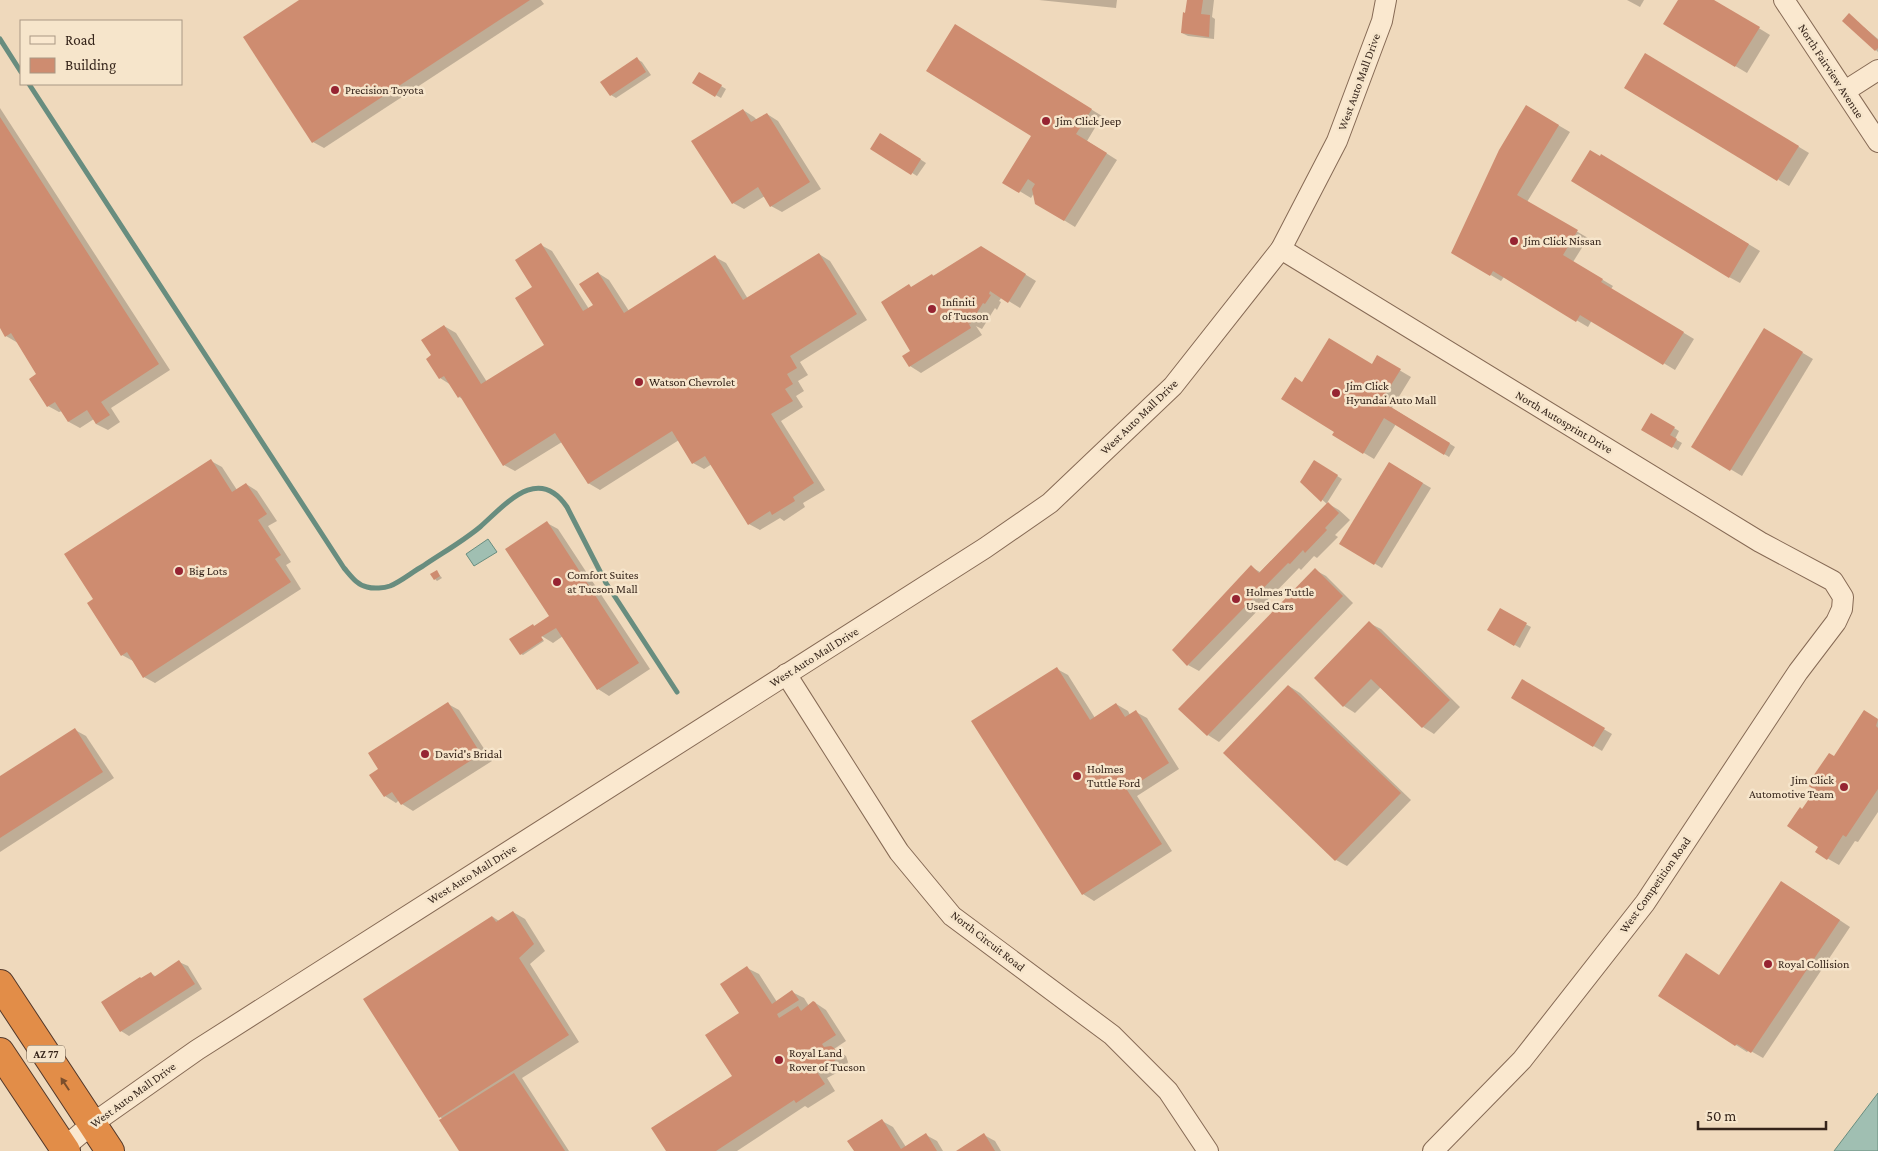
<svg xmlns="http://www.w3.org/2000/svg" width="1878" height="1151" font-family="'Crimson Pro',serif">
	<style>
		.water { fill: #a0bfb2; stroke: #688d7f }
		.shadow { fill: #0003 }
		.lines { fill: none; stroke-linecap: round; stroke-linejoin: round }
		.stream { stroke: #688d7f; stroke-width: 5 }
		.building { fill: #ce8c70 }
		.minor-casing { stroke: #866a55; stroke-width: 22 }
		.highway-casing { stroke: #53382a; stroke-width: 30 }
		.minor { stroke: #fae8cf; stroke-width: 20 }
		.highway { stroke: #e28d48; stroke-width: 28 }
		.oneway { fill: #7a4e2c }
		.poi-dot { fill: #962432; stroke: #f6e5cb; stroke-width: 2 }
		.labels { text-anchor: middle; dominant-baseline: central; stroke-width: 5; stroke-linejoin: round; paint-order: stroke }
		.shield { fill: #f6e5cb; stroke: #6f5e4f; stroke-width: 1 }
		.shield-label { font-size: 11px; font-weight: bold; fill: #35241a }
		.street-label { font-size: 12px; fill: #35241a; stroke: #f6e5cb }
		.poi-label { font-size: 12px; fill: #35241a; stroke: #f6e5cb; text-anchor: start }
	</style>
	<rect width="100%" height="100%" fill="#efd9bc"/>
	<g class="water">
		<polygon points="488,539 497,552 474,566 466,554"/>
		<polygon points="1878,1093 1878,1151 1834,1151"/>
	</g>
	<g class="shadow">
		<polygon points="301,0 541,0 544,4 324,148 313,142"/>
		<polygon points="1039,0 1117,0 1116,8"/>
		<polygon points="1188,0 1214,0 1212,17 1215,19 1214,39 1188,36 1182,33"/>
		<polygon points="1627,0 1644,0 1640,7"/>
		<polygon points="1679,0 1713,0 1770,35 1747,73 1665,24"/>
		<polygon points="1849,15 1878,39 1878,52 1844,21"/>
		<polygon points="966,32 1102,116 1087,141 1117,160 1075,227 1036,203 1034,193 1031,198 1004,182 1033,135"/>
		<polygon points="1646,55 1809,153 1789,186 1625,88"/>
		<polygon points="637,59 642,62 651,75 616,98 611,95"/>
		<polygon points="699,73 726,89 721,98 694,83"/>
		<polygon points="1527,107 1570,132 1527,202 1588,238 1573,262 1613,286 1611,289 1694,339 1675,370 1592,320 1588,327 1504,277 1501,281 1452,252"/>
		<polygon points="0,108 170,370 111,408 120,422 108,430 96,424 94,419 80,428 69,422 62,411 59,412 48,406 38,374 18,343 6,336 0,326"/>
		<polygon points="743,110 754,117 757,120 767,114 778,121 821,189 782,212 771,206 765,196 744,209 733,203"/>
		<polygon points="881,134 926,163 917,176 872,148"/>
		<polygon points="1612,162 1760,251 1740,283 1729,277"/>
		<polygon points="541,245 552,251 589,309 594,306 598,273 609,280 629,311 715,257 726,263 748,299 819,254 830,261 867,320 800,362 808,375 798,381 804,391 796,396 803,407 781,421 825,490 803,503 805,507 784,521 780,518 760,530 749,524 712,464 704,469 693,463 679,440 600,490 588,483 562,442 515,471 504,465 463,399 459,397 451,385 440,378 433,355 444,326 456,333 487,382 546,345 534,287"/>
		<polygon points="992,254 1036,281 1020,308 1002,297 999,301 1001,302 997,310 995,308 982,329 976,326 982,335 921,373 910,366 912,288 932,275 934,276"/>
		<polygon points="1764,330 1813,359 1742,476 1693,447"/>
		<polygon points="1377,357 1411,377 1392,408 1455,447 1449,457 1396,424 1374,459 1334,435 1336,431 1303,383 1372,365"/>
		<polygon points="1652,415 1679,431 1675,439 1682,443 1678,450 1643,429"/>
		<polygon points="211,461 222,467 237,490 246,484 257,491 277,521 268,526 291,562 286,565 301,589 155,683 144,677 133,661 122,655 95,600"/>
		<polygon points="1314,461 1342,479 1327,503 1339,510 1350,520 1335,535 1338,537 1317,558 1314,556 1301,570 1299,568 1199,671 1188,665 1251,567 1260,572 1327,504 1302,482"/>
		<polygon points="1389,463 1431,488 1382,568 1341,543"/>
		<polygon points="547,523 558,529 650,669 609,696 598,689 563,636 553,643 540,635 544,641 523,655 521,654 533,625 535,627 551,617"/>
		<polygon points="1315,570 1326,576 1353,603 1219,742 1208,735"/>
		<polygon points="437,572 442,578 437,581 435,579"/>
		<polygon points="1500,610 1531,627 1520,648 1489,630"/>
		<polygon points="1369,623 1381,629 1460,707 1434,734 1423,727 1381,687 1355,713 1344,706 1315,678"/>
		<polygon points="1057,669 1068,675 1095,718 1116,704 1128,711 1130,715 1136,712 1147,718 1179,769 1137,796 1172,851 1094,901 1083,894 973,722"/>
		<polygon points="1522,681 1612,734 1602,751 1512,697"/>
		<polygon points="1289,686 1300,693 1411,800 1347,866 1336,860"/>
		<polygon points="448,704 459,710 492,761 413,811 402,804 399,800 396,803 385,796 379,769"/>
		<polygon points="1865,712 1878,720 1878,812 1858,842 1855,841 1839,865 1816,852 1820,846 1803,810 1834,758"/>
		<polygon points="75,730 86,736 114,778 0,852 0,778"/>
		<polygon points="1793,889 1850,927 1763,1058 1749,1050 1747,1052 1736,1045 1660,996 1720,976"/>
		<polygon points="513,912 525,919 545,951 530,964 579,1042 522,1078 569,1151 461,1151 443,1119 440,1117 493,917 499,921"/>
		<polygon points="179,962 188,966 202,989 129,1036 121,1031 103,1002 151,973 156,977"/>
		<polygon points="747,968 759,974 777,1002 792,992 804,998 809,1006 814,1002 826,1010 846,1041 834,1049 846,1056 848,1062 846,1068 827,1078 835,1091 808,1108 805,1106 737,1151 668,1151 734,1076"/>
		<polygon points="882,1121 893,1127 906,1147 926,1135 937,1141 943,1151 855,1151"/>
		<polygon points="984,1135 995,1141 1001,1151 958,1151"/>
	</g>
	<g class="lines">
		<g class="stream">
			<polyline points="0,39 21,72"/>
			<path d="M29,84l315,484c7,8 13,17 23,19 7,2 17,1 23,-1 12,-5 22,-14 33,-20 19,-13 39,-24 57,-39 25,-22 58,-63 87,-20l39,76 71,109"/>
		</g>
	</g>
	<g class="building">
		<polygon points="299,0 530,0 312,143 243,37"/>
		<polygon points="1187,0 1203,0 1201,14 1210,15 1209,37 1181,33 1183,12 1185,13"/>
		<polygon points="1678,0 1714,0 1760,27 1735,67 1663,24"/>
		<polygon points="1849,13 1878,40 1878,48 1875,51 1842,21"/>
		<polygon points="955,24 1092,109 1076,134 1107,153 1064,221 1035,204 1032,189 1035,184 1028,179 1019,193 1002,183 1031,136 926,71"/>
		<polygon points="1645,53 1799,146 1777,181 1624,88"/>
		<polygon points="637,57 646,72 610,96 600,82"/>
		<polygon points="699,72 722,85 715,97 692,83"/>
		<polygon points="1526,105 1559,125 1517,195 1578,230 1563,255 1603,279 1601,282 1684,332 1663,365 1580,315 1576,322 1493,271 1490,276 1451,253 1499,150"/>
		<polygon points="743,109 751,122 767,113 810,182 770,207 758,187 732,204 691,141"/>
		<polygon points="0,117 159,364 101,402 110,415 96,424 87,410 68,422 55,402 47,407 29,379 36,374 11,333 5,337 0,328"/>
		<polygon points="880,133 921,159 911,175 870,149"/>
		<polygon points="1590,150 1600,156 1601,154 1749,244 1729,278 1571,181"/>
		<polygon points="541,243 583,311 593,305 579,284 598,272 624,313 715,255 743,300 819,253 857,314 790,356 797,368 787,374 793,384 785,389 793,401 771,414 814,483 793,497 795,501 772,515 770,511 748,525 705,456 692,464 672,431 588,484 555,433 503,466 460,396 458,398 444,376 439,379 426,359 431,355 421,340 444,325 481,384 544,345 515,298 532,287 515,260"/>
		<polygon points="981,246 1026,274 1008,303 990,291 989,294 991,295 985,304 983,303 970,324 968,322 971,328 909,367 902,356 910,351 881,302 909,284 911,287 932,274 933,276"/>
		<polygon points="1764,328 1803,352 1730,471 1691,447"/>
		<polygon points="1329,338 1372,364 1377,355 1401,369 1381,401 1450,443 1444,455 1384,418 1363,454 1332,435 1334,432 1281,399 1295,377 1302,382"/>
		<polygon points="1651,413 1675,427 1670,435 1677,439 1672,448 1641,430"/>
		<polygon points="211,459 232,492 246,483 267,514 258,520 281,555 275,559 291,582 143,678 127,652 121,656 87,603 93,599 64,554"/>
		<polygon points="1314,460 1338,475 1321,502 1300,482"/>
		<polygon points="1389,462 1423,483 1374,565 1339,544"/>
		<polygon points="1328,502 1339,513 1325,528 1327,530 1305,553 1303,550 1290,564 1288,563 1187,666 1172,650 1251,565 1259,573"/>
		<polygon points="547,521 639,663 597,690 556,628 541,637 543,640 520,655 509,639 533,624 534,626 549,616 505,549"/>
		<polygon points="1315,568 1343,596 1207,736 1178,709"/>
		<polygon points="437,570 440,576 434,580 430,574"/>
		<polygon points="1500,608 1527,623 1514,646 1487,630"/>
		<polygon points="1369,621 1450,700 1422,728 1371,679 1343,707 1314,678"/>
		<polygon points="1057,667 1090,720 1116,703 1125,717 1136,710 1169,763 1127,790 1162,844 1082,895 971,721"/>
		<polygon points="1522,679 1605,728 1593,747 1511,698"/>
		<polygon points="1288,685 1401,793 1335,861 1223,753"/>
		<polygon points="448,702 481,754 401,805 392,792 384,797 369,775 378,769 368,753"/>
		<polygon points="1864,710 1878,719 1876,726 1878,728 1878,789 1846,837 1843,835 1827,860 1815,852 1818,847 1787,826 1800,807 1802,809 1815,790 1807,785 1829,753 1834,756"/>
		<polygon points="75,728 103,772 0,838 0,776"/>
		<polygon points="1781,881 1840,920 1751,1053 1737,1044 1735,1046 1658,996 1686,953 1719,975"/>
		<polygon points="513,911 534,944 519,958 569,1035 439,1118 363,999 492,916 496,922"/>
		<polygon points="179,960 195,984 120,1032 101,1002 140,977 141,978 151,972 154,977"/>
		<polygon points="747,966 772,1004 792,990 799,1000 777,1014 779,1018 798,1006 801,1011 813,1001 815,1002 836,1035 822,1044 824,1047 831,1046 834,1048 838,1055 837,1058 832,1064 827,1065 817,1072 825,1084 796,1103 794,1100 716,1151 666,1151 651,1128 732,1076 705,1035 739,1013 720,984"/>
		<polygon points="514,1073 565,1151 459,1151 439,1120"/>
		<polygon points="882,1119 901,1149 926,1133 937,1151 854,1151 847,1141"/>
		<polygon points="984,1133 995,1151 956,1151"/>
	</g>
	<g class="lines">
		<g class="minor-casing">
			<g id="minor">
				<polyline points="1784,0 1878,142"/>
				<polyline points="1845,91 1878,70"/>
				<polyline points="1281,249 1760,542 1833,581 1843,597 1842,609 1836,622 1798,672 1645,903 1522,1060 1433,1151"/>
				<polyline points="786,674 899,852 952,916 1112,1035 1168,1091 1208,1151"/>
				<polyline points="60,1151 92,1124 197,1050 985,548 1050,503 1173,386 1281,249 1337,141 1382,21 1386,0"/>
			</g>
		</g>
		<g class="highway-casing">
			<g id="highway">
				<polyline points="0,984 110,1151"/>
				<polyline points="0,1052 66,1151"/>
			</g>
		</g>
		<use href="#minor" class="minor"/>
		<use href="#highway" class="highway"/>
	</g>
	<defs><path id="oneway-solid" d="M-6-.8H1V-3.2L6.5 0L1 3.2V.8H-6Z" transform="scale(1.25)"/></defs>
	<use class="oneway" href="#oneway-solid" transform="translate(65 1084) rotate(-123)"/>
	<g class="poi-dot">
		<circle cx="335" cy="90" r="5"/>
		<circle cx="1046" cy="121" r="5"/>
		<circle cx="1514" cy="241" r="5"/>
		<circle cx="932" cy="309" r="5"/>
		<circle cx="639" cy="382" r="5"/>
		<circle cx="1336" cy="393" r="5"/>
		<circle cx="179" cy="571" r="5"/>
		<circle cx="557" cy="582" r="5"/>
		<circle cx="1236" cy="599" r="5"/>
		<circle cx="425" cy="754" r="5"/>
		<circle cx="1077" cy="776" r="5"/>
		<circle cx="1844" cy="787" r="5"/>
		<circle cx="1768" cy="964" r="5"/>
		<circle cx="779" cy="1060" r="5"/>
	</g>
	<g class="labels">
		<rect class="shield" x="27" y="1045.5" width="38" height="17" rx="4"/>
		<g class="shield-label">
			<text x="46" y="1054">AZ 77</text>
		</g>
		<g class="street-label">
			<text transform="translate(1831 71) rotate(57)">North Fairview Avenue</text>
			<text transform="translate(1359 82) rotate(-70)">West Auto Mall Drive</text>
			<text transform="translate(1139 417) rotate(-44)">West Auto Mall Drive</text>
			<text transform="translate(1564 422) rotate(31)">North Autosprint Drive</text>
			<text transform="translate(814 657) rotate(-32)">West Auto Mall Drive</text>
			<text transform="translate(472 874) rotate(-32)">West Auto Mall Drive</text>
			<text transform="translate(1655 885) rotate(-55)">West Competition Road</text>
			<text transform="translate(988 941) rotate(38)">North Circuit Road</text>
			<text transform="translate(133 1095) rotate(-36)">West Auto Mall Drive</text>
		</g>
		<g class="poi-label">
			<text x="345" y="90">Precision Toyota</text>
			<text x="1056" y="121">Jim Click Jeep</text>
			<text x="1524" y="241">Jim Click Nissan</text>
			<text x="942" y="302">Infiniti<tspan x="942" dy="14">of Tucson</tspan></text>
			<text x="649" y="382">Watson Chevrolet</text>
			<text x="1346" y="386">Jim Click<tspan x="1346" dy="14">Hyundai Auto Mall</tspan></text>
			<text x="189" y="571">Big Lots</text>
			<text x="567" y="575">Comfort Suites<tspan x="567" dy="14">at Tucson Mall</tspan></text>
			<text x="1246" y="592">Holmes Tuttle<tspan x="1246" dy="14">Used Cars</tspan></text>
			<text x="435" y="754">David's Bridal</text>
			<text x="1087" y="769">Holmes<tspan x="1087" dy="14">Tuttle Ford</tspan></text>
			<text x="1834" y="780" text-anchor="end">Jim Click<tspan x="1834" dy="14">Automotive Team</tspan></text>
			<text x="1778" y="964">Royal Collision</text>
			<text x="789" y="1053">Royal Land<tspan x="789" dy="14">Rover of Tucson</tspan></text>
		</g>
	</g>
	<rect x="20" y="20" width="162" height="65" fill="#f6e5cb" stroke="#a99884"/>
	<rect x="30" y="36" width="25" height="8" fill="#fae8cf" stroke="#a99884"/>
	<text x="65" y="45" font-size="15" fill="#35241a">Road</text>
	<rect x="30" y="58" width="25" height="15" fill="#ce8c70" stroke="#a99884"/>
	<text x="65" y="70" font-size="15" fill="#35241a">Building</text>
	<path d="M1698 1121v8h128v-8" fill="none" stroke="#35241a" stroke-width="2.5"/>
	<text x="1706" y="1121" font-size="15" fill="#35241a" stroke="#f6e5cb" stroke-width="4" paint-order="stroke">50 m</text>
</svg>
